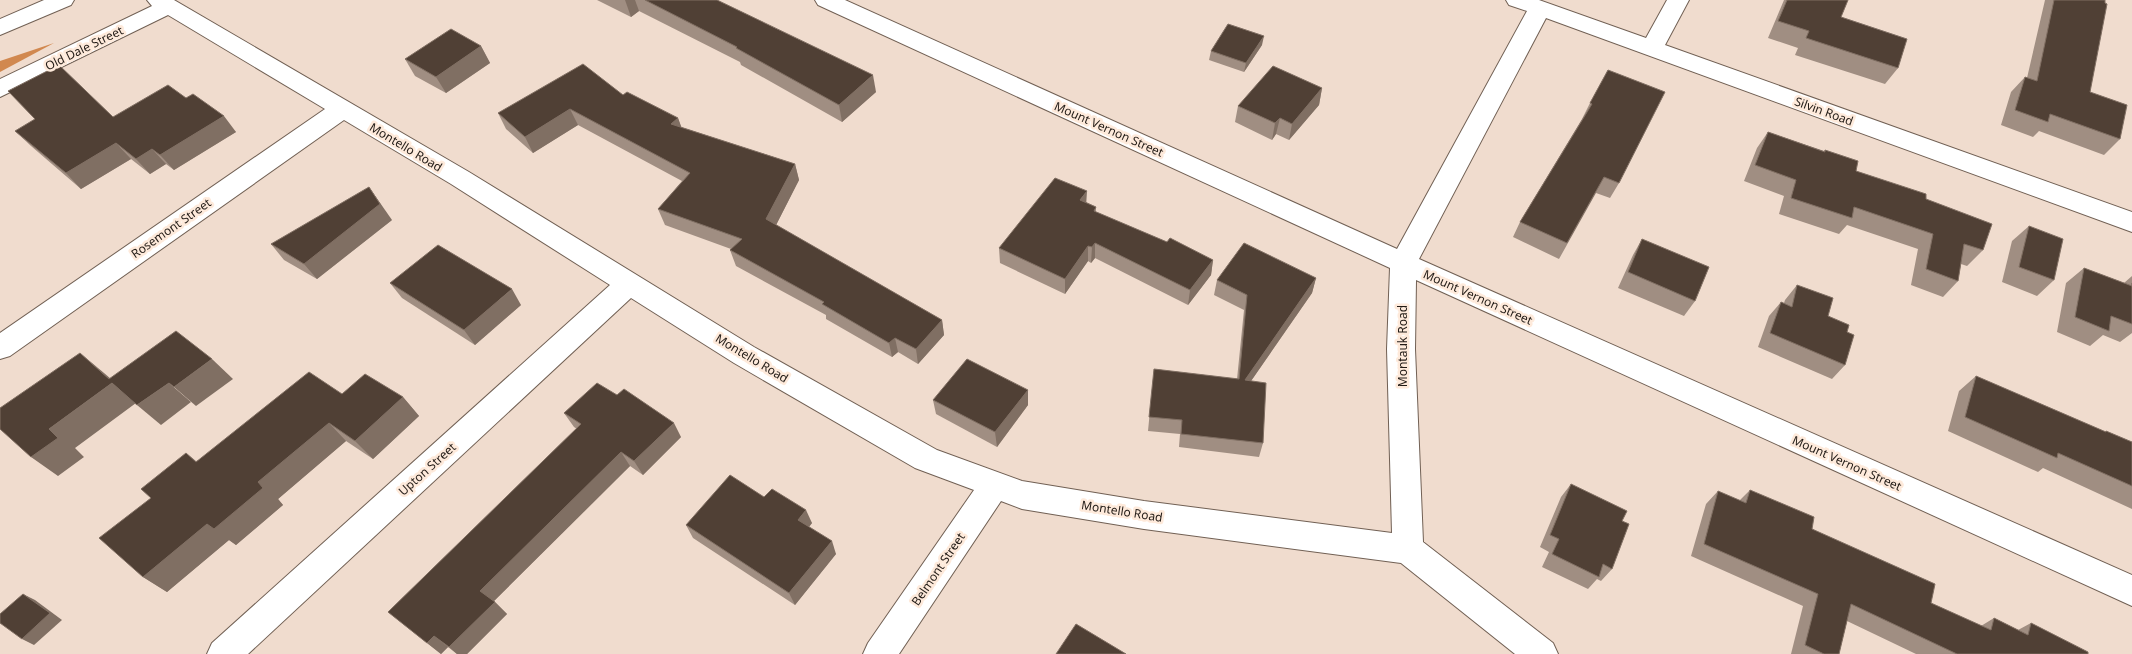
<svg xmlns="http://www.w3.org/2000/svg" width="2132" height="654" font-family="'Noto Sans',sans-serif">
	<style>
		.forest { fill: #d1884f }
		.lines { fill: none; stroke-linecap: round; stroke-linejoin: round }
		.minor-casing { stroke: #716054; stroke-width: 2 }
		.tertiary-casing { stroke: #716054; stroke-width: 2 }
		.minor { fill: #fff; fill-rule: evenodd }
		.tertiary { fill: #fff; fill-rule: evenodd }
		.wall { fill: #a08e82 }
		.shaded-wall { fill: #806f63 }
		.building { fill: #504035; stroke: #806f63 }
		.labels { text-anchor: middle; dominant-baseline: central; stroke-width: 5; stroke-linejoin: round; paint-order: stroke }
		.street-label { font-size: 12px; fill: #221b16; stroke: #feeadb }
	</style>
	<rect width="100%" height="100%" fill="#f0dcce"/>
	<polygon class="forest" points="54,43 0,72 0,61"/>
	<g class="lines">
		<g class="minor-casing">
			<polygon id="minor" points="147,0 174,0 469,172 754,347 937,450 1022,481 1144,501 1392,533 1387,349 1390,268 818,5 815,0 845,0 1397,249 1527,11 1509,5 1506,0 1539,0 1646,38 1667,0 1689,0 1665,45 2132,212 2132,232 1546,18 1419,259 2132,575 2132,606 1416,280 1415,349 1423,542 1553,643 1558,654 1515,654 1401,563 1144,529 1022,509 1001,501 899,654 863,654 868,643 974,490 915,468 734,363 631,298 248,654 207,654 212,643 610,285 451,184 344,120 10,356 0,359 0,333 325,109 168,15 0,97 0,79 152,6"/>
		</g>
		<g class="tertiary-casing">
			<polygon id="tertiary" points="44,0 74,0 71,5 0,35 0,19"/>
		</g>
		<use href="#minor" class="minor"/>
		<use href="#tertiary" class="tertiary"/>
	</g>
	<g class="wall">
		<polygon points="597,0 717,0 876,92 842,122 741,65 740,62 639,11 631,17"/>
		<polygon points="1784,0 1848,0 1841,17 1898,68 1885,84 1795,55 1798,48 1768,38"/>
		<polygon points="2045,0 2105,0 2090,92 2120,139 2104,155 2039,131 2033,137 2001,125 2011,92 2025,77 2027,78"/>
		<polygon points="1262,45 1244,72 1209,60 1211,51"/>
		<polygon points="481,46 490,63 446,93 415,76 405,59"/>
		<polygon points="1608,70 1619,183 1610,198 1596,193 1559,259 1513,237 1520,222 1582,119 1590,103"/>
		<polygon points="1322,88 1319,105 1289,140 1276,134 1272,140 1235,122 1238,106"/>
		<polygon points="623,95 678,118 681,127 795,164 799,180 776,225 942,320 944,335 918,364 898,352 892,357 826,319 826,315 736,266 730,250 731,249 665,225 658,209 682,181 578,125 533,153 506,129 498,113"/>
		<polygon points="186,98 236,132 174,170 166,164 150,174 131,159 81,189 31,146 15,131 113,117"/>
		<polygon points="1768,132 1824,151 1825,150 1856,171 1926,199 1983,250 1967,266 1961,264 1958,281 1943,297 1911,285 1918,249 1847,225 1839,234 1779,214 1784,196 1744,181 1757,148"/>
		<polygon points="1086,202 1096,207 1096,212 1167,242 1213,260 1211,275 1188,305 1095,258 1091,263 1088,261 1065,294 1000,263 999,248"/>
		<polygon points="392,220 317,279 284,260 271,244"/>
		<polygon points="2029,226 2054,280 2037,296 2002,282 2012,241"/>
		<polygon points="1642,239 1695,301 1684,316 1618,288 1633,255"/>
		<polygon points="2084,268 2124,283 2132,276 2132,333 2120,342 2103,335 2090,346 2057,332 2066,283"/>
		<polygon points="1316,278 1312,293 1251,381 1263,443 1259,457 1179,447 1180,434 1148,431 1154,369 1237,379 1244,310 1214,295 1217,280"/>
		<polygon points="390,283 521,305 475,345 402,298"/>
		<polygon points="1797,285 1828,316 1847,332 1845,365 1832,379 1758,347 1769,316 1781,302 1784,303 1785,300"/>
		<polygon points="1976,376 2105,432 2106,431 2132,442 2132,509 2043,468 2038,472 1948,431 1959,391"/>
		<polygon points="1028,390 1028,405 997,447 936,414 933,400"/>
		<polygon points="403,397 419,416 373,459 346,441 278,499 283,505 236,545 229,540 167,592 143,577 151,498 186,453 196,461"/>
		<polygon points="564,413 681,437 643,475 630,466 494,601 507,614 467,654 457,654 448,647 441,654 388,612 577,429 574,427"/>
		<polygon points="1571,484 1622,521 1612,569 1601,581 1597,579 1588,589 1542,567 1549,552 1540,547 1561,497"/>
		<polygon points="1750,490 1931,603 1981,626 1994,618 2018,630 2031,623 2088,654 1916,654 1847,621 1839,654 1791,654 1803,606 1691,556 1706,504 1718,491 1739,501"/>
		<polygon points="764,497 812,523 809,527 836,554 795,605 693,538 686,525"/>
	</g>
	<g class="shaded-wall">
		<polygon points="625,0 635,0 639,11 631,17"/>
		<polygon points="1264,36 1262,45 1244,72 1246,63"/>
		<polygon points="481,46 490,63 446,93 436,77"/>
		<polygon points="873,75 876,92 842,122 839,105"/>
		<polygon points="1322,88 1319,105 1289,140 1292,124"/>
		<polygon points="570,109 578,125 533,153 525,137"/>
		<polygon points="224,116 236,132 174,170 160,155"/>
		<polygon points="678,118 684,134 671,124"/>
		<polygon points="1280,118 1276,134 1272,140 1275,123"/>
		<polygon points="116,143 131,159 81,189 66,173"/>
		<polygon points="152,149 166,164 150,174 136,159"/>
		<polygon points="795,164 799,180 771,235 766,219"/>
		<polygon points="369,187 392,220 317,279 304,264"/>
		<polygon points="1087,191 1086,207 1080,200"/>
		<polygon points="1095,243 1095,258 1091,263 1092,247"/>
		<polygon points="1088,246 1088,261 1065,294 1065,279"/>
		<polygon points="1213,260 1211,275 1188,305 1190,290"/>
		<polygon points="1316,278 1312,293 1242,394 1245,380"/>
		<polygon points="512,289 521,305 475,345 464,330"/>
		<polygon points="942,320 944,335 918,364 916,349"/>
		<polygon points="895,338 898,352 892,357 889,343"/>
		<polygon points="80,353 104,373 133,398 109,379"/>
		<polygon points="212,359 233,379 196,406 174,387"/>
		<polygon points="112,383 136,403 75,448 84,457 58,476 31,457 49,429"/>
		<polygon points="169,383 191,402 161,425 137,405"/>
		<polygon points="1028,390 1028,405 997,447 995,432"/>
		<polygon points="403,397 419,416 373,459 355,441"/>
		<polygon points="329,423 346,441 278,499 283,505 236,545 229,540 167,592 143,577"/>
		<polygon points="674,423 681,437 643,475 634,461"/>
		<polygon points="621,452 630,466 492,603 480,591"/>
		<polygon points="806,510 812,523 804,533 798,520"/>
		<polygon points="832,541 836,554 795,605 789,593"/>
		<polygon points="23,594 35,600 62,620 34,645 22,639"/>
		<polygon points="495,602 507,614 467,654 457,654 449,647"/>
		<polygon points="434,636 448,647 441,654 427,643"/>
	</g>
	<g class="building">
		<polygon points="645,0 717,0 873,75 839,105 736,48 737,47"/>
		<polygon points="1787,0 1848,0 1841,17 1907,39 1898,68 1806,38 1809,31 1778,21"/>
		<polygon points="2054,0 2105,0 2105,3 2107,4 2090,92 2127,105 2120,139 2050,114 2048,122 2015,110 2025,77 2037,81"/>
		<polygon points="1228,24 1264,36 1246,63 1211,51"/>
		<polygon points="451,29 481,46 436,77 405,59"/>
		<polygon points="583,64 623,95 627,92 678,118 671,124 795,164 766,219 942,320 916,349 895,338 889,343 822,304 824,302 730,250 742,239 658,209 690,173 570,109 525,137 498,113"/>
		<polygon points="59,65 113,117 168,85 186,98 193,94 224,116 160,155 152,149 136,159 116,143 66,173 15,131 35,119 8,91"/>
		<polygon points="1273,66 1322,88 1292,124 1280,118 1275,123 1238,106"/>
		<polygon points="1608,70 1665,92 1619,183 1604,177 1567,243 1520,222 1592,104 1590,103"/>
		<polygon points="1768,132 1825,152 1825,150 1858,161 1856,171 1926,194 1926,199 1992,224 1983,250 1964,244 1958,281 1926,269 1933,234 1854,207 1852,218 1791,198 1796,180 1755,165"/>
		<polygon points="1055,178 1087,191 1080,200 1096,207 1094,211 1167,242 1170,238 1213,260 1190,290 1095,243 1092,247 1088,246 1065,279 999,248"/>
		<polygon points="369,187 380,204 304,264 271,244"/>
		<polygon points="2029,226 2063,239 2054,280 2019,267"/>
		<polygon points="1642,239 1709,267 1695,301 1628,272"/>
		<polygon points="1244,243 1316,278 1245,380 1266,383 1263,443 1181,434 1182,420 1149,417 1154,369 1239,379 1247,295 1217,280"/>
		<polygon points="438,245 512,289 464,330 390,283"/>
		<polygon points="2084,268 2132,286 2132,283 2132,324 2111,316 2109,331 2075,317"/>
		<polygon points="1797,285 1833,298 1828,316 1849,325 1847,332 1854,335 1845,365 1770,333 1781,302 1792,307"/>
		<polygon points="176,331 212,359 174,387 169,383 137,405 112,383 49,429 58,438 31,457 0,429 0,408 80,353 109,379"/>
		<polygon points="967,359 1028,390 995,432 933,400"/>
		<polygon points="309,372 342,394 365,374 403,397 355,441 329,423 258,482 263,488 214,529 207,524 143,577 99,538 151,498 141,489 186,453 196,462"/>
		<polygon points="1976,376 2106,432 2106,431 2132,442 2132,486 2058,453 2057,458 1965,417"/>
		<polygon points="597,383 617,395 624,389 674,423 634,461 621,452 480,591 495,602 449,647 434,636 427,643 388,612 581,424 564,413"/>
		<polygon points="730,475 764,497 772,489 806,510 798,520 832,541 789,593 686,525"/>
		<polygon points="1571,484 1627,511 1622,521 1629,524 1612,569 1603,564 1599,577 1552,554 1559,539 1550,535"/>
		<polygon points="1750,490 1814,517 1812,529 1935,584 1931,603 1991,630 1994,618 2028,635 2031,623 2088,652 2088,654 1957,654 1851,604 1839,654 1824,654 1805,645 1818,594 1704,544 1718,491 1746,503"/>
		<polygon points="23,594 50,613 22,639 0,623 0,614"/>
		<polygon points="1076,624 1126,654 1056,654"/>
	</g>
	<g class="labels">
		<g class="street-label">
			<text transform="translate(84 48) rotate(-26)">Old Dale Street</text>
			<text transform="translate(1824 111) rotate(20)">Silvin Road</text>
			<text transform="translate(1109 129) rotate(24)">Mount Vernon Street</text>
			<text transform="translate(406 147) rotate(31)">Montello Road</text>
			<text transform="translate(171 228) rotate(-35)">Rosemont Street</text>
			<text transform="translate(1478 297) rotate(24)">Mount Vernon Street</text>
			<text transform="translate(1402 346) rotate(-90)">Montauk Road</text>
			<text transform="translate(752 358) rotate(31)">Montello Road</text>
			<text transform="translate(1847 463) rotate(24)">Mount Vernon Street</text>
			<text transform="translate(427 469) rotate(-42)">Upton Street</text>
			<text transform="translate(1122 511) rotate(9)">Montello Road</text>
			<text transform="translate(938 569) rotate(-56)">Belmont Street</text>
		</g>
	</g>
</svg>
